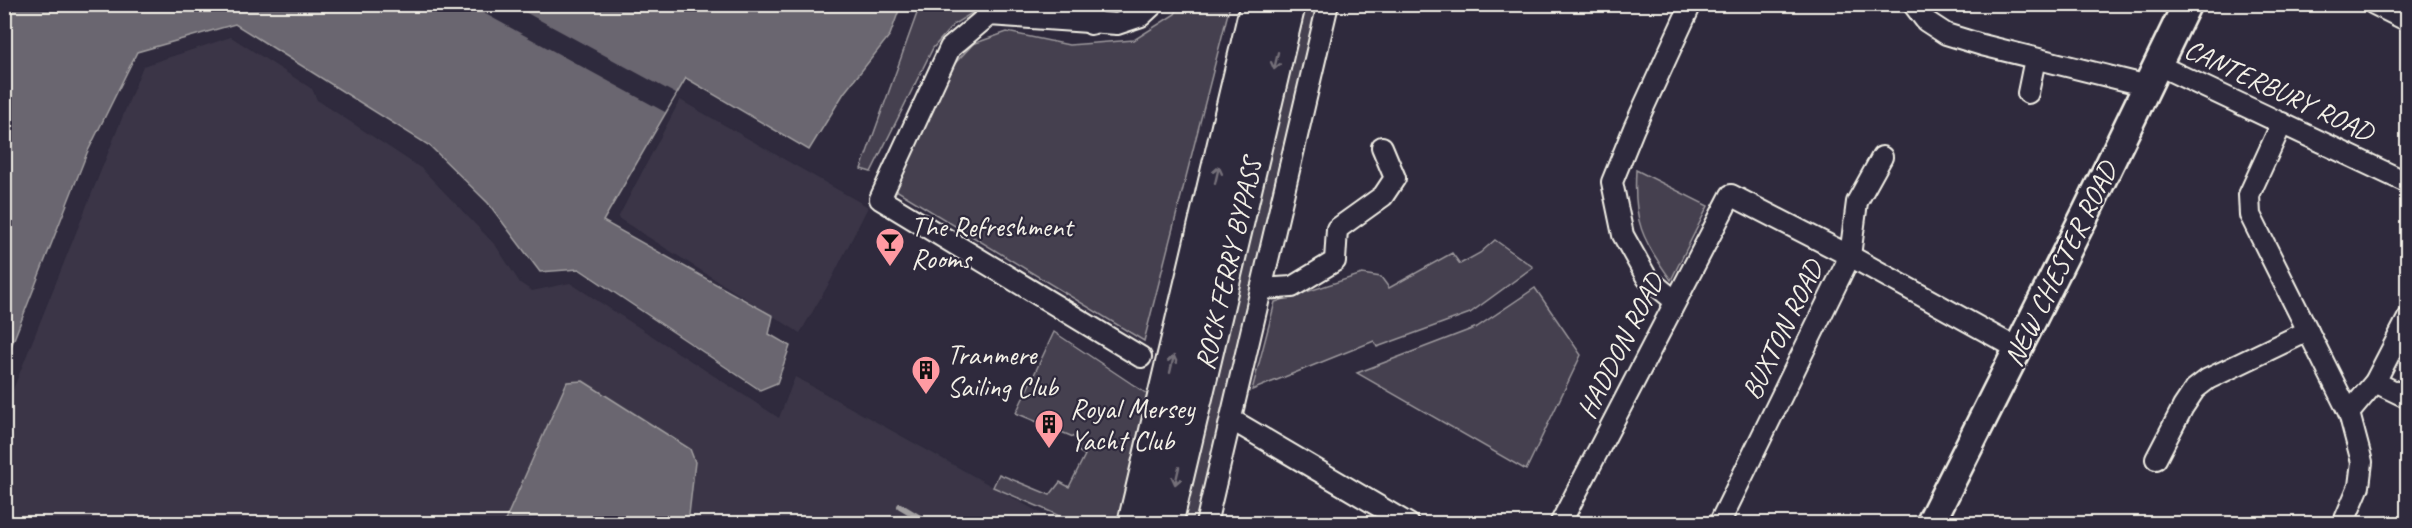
<svg xmlns="http://www.w3.org/2000/svg" width="2412" height="528" font-family="Caveat,sans-serif">
	<style>
		.built { fill: #3b3647 }
		.green { fill: #454050; stroke: #9c989c; stroke-width: 1.5 }
		.water { fill: #6a6670; stroke: #a19ea0; stroke-width: 1.5 }
		.pier { fill: #2f2a3d }
		.lines { fill: none; stroke-linecap: round; stroke-linejoin: round }
		.stream { stroke: #a19ea0; stroke-width: 6 }
		.minor-casing { stroke: #f4f1e8; stroke-width: 24 }
		.secondary-casing { stroke: #f4f1e8; stroke-width: 32 }
		.trunk-casing { stroke: #f4f1e8; stroke-width: 36 }
		.minor { stroke: #2f2a3d; stroke-width: 20 }
		.secondary { stroke: #2f2a3d; stroke-width: 27 }
		.trunk { stroke: #2f2a3d; stroke-width: 32 }
		.oneway { stroke: #747079 }
		.labels { text-anchor: middle; dominant-baseline: central; stroke-width: 4.5; stroke-linejoin: round; paint-order: stroke }
		.street-label { font-size: 28px; fill: #f4f1e8; stroke: #2f2a3d }
		.poi-label { font-size: 28px; fill: #f4f1e8; stroke: #2f2a3d; text-anchor: start }
	</style>
	<rect width="100%" height="100%" fill="#2f2a3d"/>
	<filter id="ink" filterUnits="userSpaceOnUse"><feTurbulence type="fractalNoise" baseFrequency=".0167" numOctaves="2"/><feDisplacementMap in="SourceGraphic" scale="12" xChannelSelector="R" yChannelSelector="G"/><feConvolveMatrix kernelMatrix="1 2 1 2 8 2 1 2 1" color-interpolation-filters="sRGB"/></filter>
	<g filter="url(#ink)">
		<g class="built">
			<polygon points="231,37 312,89 317,100 422,169 496,246 520,283 532,291 570,283 779,418 795,377 1058,523 5,523 4,412 143,66"/>
			<polygon points="680,100 868,207 831,280 800,333 618,218"/>
		</g>
		<g class="green">
			<polygon points="920,5 985,5 954,24 933,48 871,172 861,169"/>
			<polygon points="1180,5 1230,5 1144,341 891,187 943,76 973,44 1007,32 1069,45 1134,40 1175,14"/>
			<polygon points="1299,5 1318,5 1196,523 1177,524"/>
			<path d="M1636,170l72,36 -37,74c-29,-40 -38,-59 -35,-110z"/>
			<polygon points="1495,240 1533,267 1470,313 1377,347 1374,341 1252,390 1275,302 1362,274 1381,277 1389,288 1452,253 1460,264 1480,253"/>
			<polygon points="1535,288 1581,355 1526,470 1357,373 1477,327"/>
			<polygon points="1054,332 1150,396 1118,523 1073,523 1051,512 993,487 999,474 1050,495 1060,482 1069,487 1085,455 1076,450 1078,439 1016,413"/>
		</g>
		<g class="water">
			<polygon points="5,5 901,5 890,35 844,93 809,150 686,78 603,221 773,316 769,334 790,346 777,383 760,390 579,269 540,272 488,203 430,146 235,24 137,52 87,153 5,362"/>
			<polygon points="583,381 690,449 695,462 688,523 504,523 567,382"/>
		</g>
		<polygon class="pier" points="469,5 512,5 676,94 665,112"/>
		<g class="lines">
			<polyline class="stream" points="900,506 930,524"/>
			<g class="minor-casing">
				<g id="minor">
					<polyline points="1913,4 1926,21 1946,34 1982,45 2148,86"/>
					<polyline points="2374,4 2408,21"/>
					<polyline points="1091,24 1093,4"/>
					<polyline points="2158,65 2408,183"/>
					<polyline points="2028,93 2035,59"/>
					<polyline points="2282,123 2249,195 2250,215 2349,413 2362,462 2359,486 2343,524"/>
					<polyline points="1261,289 1292,287 1335,261 1337,229 1383,196 1395,178 1382,147"/>
					<polyline points="1675,301 1647,278 1623,235 1612,182 1634,128 1691,4"/>
					<polyline points="1141,357 880,199 950,48 989,15 1117,24 1141,16 1154,4"/>
					<polyline points="2375,382 2408,398"/>
					<polyline points="2349,413 2375,382 2408,318"/>
					<polyline points="1232,420 1409,524"/>
					<polyline points="2156,459 2183,407 2195,389 2208,379 2308,331"/>
					<polyline points="1206,524 1328,4"/>
					<polyline points="1560,524 1731,195 1850,256 2018,349"/>
					<polyline points="1719,524 1850,256 1857,202 1882,157"/>
				</g>
			</g>
			<g class="secondary-casing">
				<polyline id="secondary" points="1930,524 2087,211 2187,4"/>
			</g>
			<g class="trunk-casing">
				<g id="trunk">
					<polyline points="1134,524 1257,4"/>
					<polyline points="1166,524 1289,4"/>
				</g>
			</g>
			<use href="#minor" class="minor"/>
			<use href="#secondary" class="secondary"/>
			<use href="#trunk" class="trunk"/>
		</g>
		<defs><path id="oneway-shaft" d="M-6 0H5M1.5-3L5.5 0L1.5 3" fill="none" stroke-width="1.6" stroke-linecap="round" stroke-linejoin="round" transform="scale(1.5)"/></defs>
		<g class="oneway">
			<use href="#oneway-shaft" transform="translate(1276 61) rotate(103)"/>
			<use href="#oneway-shaft" transform="translate(1217 175) rotate(-77)"/>
			<use href="#oneway-shaft" transform="translate(1172 364) rotate(-77)"/>
			<use href="#oneway-shaft" transform="translate(1177 476) rotate(103)"/>
		</g>
	</g>
	<defs>
		<g id="bar-pin" transform="scale(1.5)"><path d="M0 17L-7.5 6A9.5 9.5 0 1 1 7.5 6Z" fill="#ff9aa2" stroke="#2f2a3d"/><path d="M-6-5H6L.8 .8V4.5H3.5V6h-7V4.5H-.8V.8Z" fill="#111"/></g>
		<g id="building-pin" transform="scale(1.5)"><path d="M0 17L-7.5 6A9.5 9.5 0 1 1 7.5 6Z" fill="#ff9aa2" stroke="#2f2a3d"/><path d="M-4-6H4V6H1V3H-1V6H-4ZM-2.5-4.3h1.7v1.8h-1.7ZM.8-4.3h1.7v1.8H.8ZM-2.5-1h1.7V.8h-1.7ZM.8-1h1.7V.8H.8Z" fill="#111"/></g>
	</defs>
	<g fill-rule="evenodd">
		<use href="#bar-pin" x="890" y="242"/>
		<use href="#building-pin" x="926" y="370"/>
		<use href="#building-pin" x="1049" y="424"/>
	</g>
	<g class="labels">
		<g class="street-label">
			<text transform="translate(2279 90) rotate(25)">CANTERBURY ROAD</text>
			<text transform="translate(1228 264) rotate(-77)">ROCK FERRY BYPASS</text>
			<text transform="translate(2060 264) rotate(-64)">NEW CHESTER ROAD</text>
			<text transform="translate(1782 330) rotate(-64)">BUXTON ROAD</text>
			<text transform="translate(1620 346) rotate(-63)">HADDON ROAD</text>
		</g>
		<g class="poi-label">
			<text x="911" y="226">The Refreshment<tspan x="911" dy="32">Rooms</tspan></text>
			<text x="947" y="354">Tranmere<tspan x="947" dy="32">Sailing Club</tspan></text>
			<text x="1070" y="408">Royal Mersey<tspan x="1070" dy="32">Yacht Club</tspan></text>
		</g>
	</g>
	<rect width="2412" height="528" fill="none" stroke="#2f2a3d" stroke-width="24"/>
	<rect x="12" y="12" width="2388" height="504" fill="none" stroke="#f4f1e8" stroke-width="2" filter="url(#ink)"/>
</svg>
